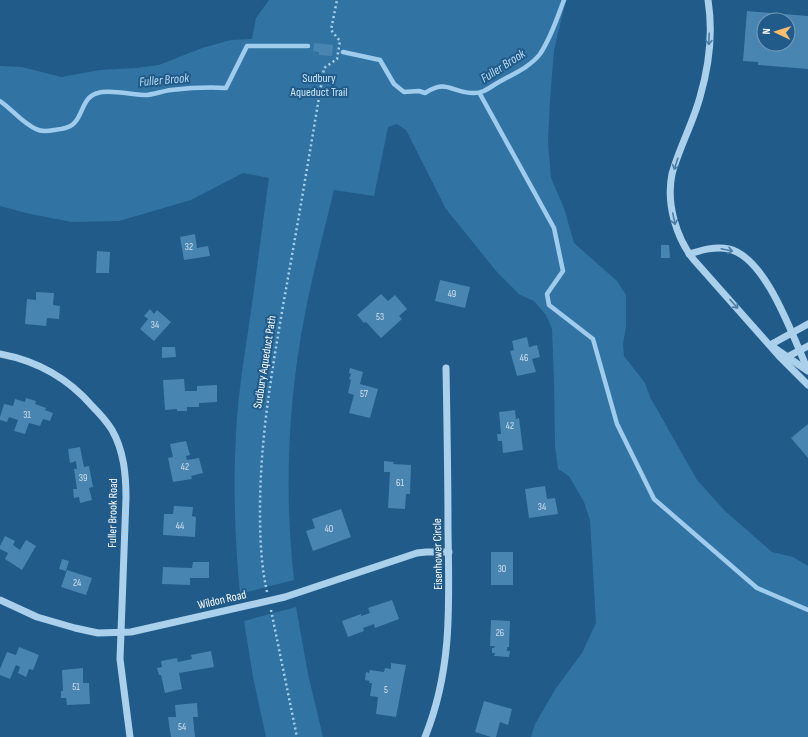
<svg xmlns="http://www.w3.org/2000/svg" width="808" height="737" font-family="'Sofia Sans Condensed',sans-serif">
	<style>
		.green { fill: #3174a4 }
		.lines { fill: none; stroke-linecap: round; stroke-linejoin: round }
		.stream { stroke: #9fccec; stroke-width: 4.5 }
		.building { fill: #4985b1; fill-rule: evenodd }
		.path { stroke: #abd0eb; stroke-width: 2.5; stroke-dasharray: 2 3; stroke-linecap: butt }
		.minor { stroke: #abd0eb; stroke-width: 7 }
		.oneway { stroke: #4a7ea6 }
		.labels { text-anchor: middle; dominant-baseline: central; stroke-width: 4; stroke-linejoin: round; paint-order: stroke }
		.number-label { font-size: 10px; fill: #d2e0ec }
		.park-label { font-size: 12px; fill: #d0e7f8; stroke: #205b89 }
		.street-label { font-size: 12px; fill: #fff; stroke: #205b89 }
		.water-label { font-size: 13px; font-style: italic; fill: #b7d9f2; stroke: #205b89 }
	</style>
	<rect width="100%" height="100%" fill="#205b89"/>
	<g class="green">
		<path d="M269,0h297l-12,50 -4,50 -2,42 3,36 13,30 10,35 43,38 9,14v32l-3,17 1,12 21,27 5,14 47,83 28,31 47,41 21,5 15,9v171h-277l4,-13 21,-36 26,-35 14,-30 -6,-103 -6,-18 -15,-26 -11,-7 -3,-23 -1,-66 -2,-51 -6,-14 -12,-14 -14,-6 -23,-23 -51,-63 -40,-79 -9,-6 -9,3 -14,69 -40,-6c-10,41 -21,82 -29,124 -17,86 -21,178 -11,266l-54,14c-5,-53 -7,-107 -4,-161 2,-43 10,-86 16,-129 6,-42 11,-84 17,-126l-26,-5 -52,27 -72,21 -47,1 -42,-8 -30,-8v-140l22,1 39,10 39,-7 35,-2 24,-3 43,-17 29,-8 21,-1 4,-21z"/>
		<polygon points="296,607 308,674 323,737 266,737 253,677 244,621"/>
	</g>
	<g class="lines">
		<g class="stream">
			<path d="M343,52l37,8 14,24 10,8 15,-1 6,2c22,-14 25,-1 47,0 11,1 18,-6 27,-11 14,-8 31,-15 41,-28 11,-16 17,-36 24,-54"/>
			<polyline points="480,94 554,228 563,271 547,294 549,305 593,339 617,424 654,499 757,588 808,610"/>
			<path d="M0,101c13,9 22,22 36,28 5,3 13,2 18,1 8,-1 17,-2 22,-9 7,-9 8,-25 22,-28 12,-4 35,2 49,2 8,-1 16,-4 24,-5 18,-2 36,-3 55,-2l21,-42h61"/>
		</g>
	</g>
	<g class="building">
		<path d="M747,11l61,5v53l-50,-4v-3l-15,-1zM764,20h24v24h-24z"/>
		<polygon points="314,43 333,45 332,56 319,55 319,52 313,51"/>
		<polygon points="195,234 197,248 208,246 210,256 184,260 180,237"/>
		<polygon points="661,245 669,245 670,258 661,258"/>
		<polygon points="97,251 110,252 109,273 96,273"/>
		<polygon points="440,280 470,287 465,308 435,301"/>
		<polygon points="36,292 54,293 53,305 60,306 59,319 47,318 46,326 25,324 27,299 36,300"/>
		<polygon points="381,294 388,301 395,295 407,309 399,316 402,319 381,338 366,322 364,323 357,315"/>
		<polygon points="150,309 154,314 157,310 171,322 154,341 140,329 148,319 144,316"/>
		<polygon points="527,337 529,347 537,345 540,357 532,359 536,372 517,376 510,351 514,350 512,341"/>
		<polygon points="162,347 175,347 176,357 162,358"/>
		<polygon points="350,368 363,372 360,384 378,389 370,418 349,413 354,395 348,393 351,380 349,379 351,374 349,373"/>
		<polygon points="184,379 185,391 197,391 197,386 217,385 217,402 199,403 199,407 187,407 187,411 177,411 177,409 165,410 163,380"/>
		<polygon points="26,398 36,401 35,404 46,408 45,410 53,413 50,421 43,419 40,426 29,423 25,434 14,431 18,420 9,417 7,422 0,420 0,417 4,404 13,406 15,399 25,402"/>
		<polygon points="515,410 516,419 519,418 523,450 503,453 502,441 498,441 497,434 501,434 499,412"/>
		<polygon points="808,424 808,458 791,438"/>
		<polygon points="186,441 190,455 186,456 187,460 199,458 203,473 191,476 192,479 173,482 168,458 173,457 170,444"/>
		<polygon points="80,447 84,467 89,466 93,487 89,488 92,500 80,503 79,497 74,498 73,489 77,489 74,469 77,469 76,461 70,463 68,449"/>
		<polygon points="384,461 394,462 393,464 411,465 410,494 406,494 405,509 388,508 390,472 384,472"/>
		<polygon points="545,486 547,499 555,498 558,514 529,518 525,489"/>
		<polygon points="174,506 193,507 192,516 196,517 195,537 163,535 164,514 173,514"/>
		<polygon points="341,509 351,537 313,551 306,531 315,528 312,519"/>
		<polygon points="5,536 15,541 13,545 20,550 26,540 36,546 22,570 5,559 8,553 0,549 0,546"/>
		<rect x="491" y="552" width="22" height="33"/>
		<polygon points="62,559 69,561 66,571 59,569"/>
		<polygon points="193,562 209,562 209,578 190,578 190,585 162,584 163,567 192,568"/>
		<polygon points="67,570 92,578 86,595 61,587"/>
		<polygon points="392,600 399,619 375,628 374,624 363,628 364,631 348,637 342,621 361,614 361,616 370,613 368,608"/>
		<polygon points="491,620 510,621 509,647 507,647 507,651 510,651 509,657 494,656 495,653 492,653 492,648 494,648 495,646 490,646"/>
		<polygon points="19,647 39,655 33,670 29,669 26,677 18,673 20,667 16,665 10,679 0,675 0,669 7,652 16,655"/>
		<polygon points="211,651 214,667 179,673 182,689 165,693 161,675 159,675 157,668 162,667 161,661 177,658 178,662 192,659 191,655"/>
		<polygon points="391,663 406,665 396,717 376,714 378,697 370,696 372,683 369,683 370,681 365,680 366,672 369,673 370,670 384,672 385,668 391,669"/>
		<polygon points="83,668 83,683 89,683 90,704 67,705 66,698 61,698 61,691 63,691 62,670"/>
		<polygon points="484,701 512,709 508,725 500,722 496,737 491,737 475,732"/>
		<polygon points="197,703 198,717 193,717 195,737 171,737 168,717 176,717 175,705"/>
	</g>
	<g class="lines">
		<g class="path">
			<path d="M267,592c-6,-27 -7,-54 -7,-82 0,-71 12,-140 24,-210 14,-77 27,-155 40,-232l13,-9 3,-18 -9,-11 6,-30"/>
			<polyline points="271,610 297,737"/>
		</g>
		<g class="minor">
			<path d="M708,0c5,31 1,66 -8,97 -7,26 -21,51 -28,77 -6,29 4,64 22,86l85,96 29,29"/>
			<path d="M689,254c13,-4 26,-8 40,-5 38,9 64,89 79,121"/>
			<path d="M0,354c38,7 68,24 93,53 7,7 14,15 19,23 12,21 14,45 14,68l-6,161 10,78"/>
			<polyline points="787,357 808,346"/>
			<polyline points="808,371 770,345 808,324"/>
			<polyline points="0,600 37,617 75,628 98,633 131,632 285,597 417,553 426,552 449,552"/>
			<path d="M425,737c28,-69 24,-135 23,-207 0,-54 -1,-108 -2,-162"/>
		</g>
	</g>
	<defs><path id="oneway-shaft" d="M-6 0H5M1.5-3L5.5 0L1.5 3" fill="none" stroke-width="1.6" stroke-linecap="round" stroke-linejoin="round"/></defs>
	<g class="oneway">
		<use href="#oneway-shaft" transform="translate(709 39) rotate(92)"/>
		<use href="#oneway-shaft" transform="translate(676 164) rotate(108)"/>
		<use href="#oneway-shaft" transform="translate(674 219) rotate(78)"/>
		<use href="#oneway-shaft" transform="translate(727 250) rotate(12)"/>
		<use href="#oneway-shaft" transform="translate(734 304) rotate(48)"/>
	</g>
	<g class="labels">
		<g class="number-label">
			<text x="189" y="247">32</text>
			<text x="452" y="294">49</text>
			<text x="380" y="317">53</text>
			<text x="155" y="325">34</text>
			<text x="524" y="358">46</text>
			<text x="364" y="394">57</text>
			<text x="27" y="415">31</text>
			<text x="510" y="426">42</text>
			<text x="185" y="467">42</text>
			<text x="83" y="478">39</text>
			<text x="400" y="483">61</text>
			<text x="542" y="507">34</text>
			<text x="180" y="526">44</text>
			<text x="329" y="529">40</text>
			<text x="502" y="569">30</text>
			<text x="77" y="583">24</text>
			<text x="500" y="633">26</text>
			<text x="76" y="687">51</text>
			<text x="386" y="690">5</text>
			<text x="182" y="727">54</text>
		</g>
		<g class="park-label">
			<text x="319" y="78">Sudbury<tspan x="319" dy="14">Aqueduct Trail</tspan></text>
		</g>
		<g class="street-label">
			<text transform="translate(265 362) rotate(-81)">Sudbury Aqueduct Path</text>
			<text transform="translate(113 513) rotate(-89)">Fuller Brook Road</text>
			<text transform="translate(438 554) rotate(-91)">Eisenhower Circle</text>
			<text transform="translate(222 600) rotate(-13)">Wildon Road</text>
		</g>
		<g class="water-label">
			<text transform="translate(503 66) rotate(-33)">Fuller Brook</text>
			<text transform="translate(164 80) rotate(-5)">Fuller Brook</text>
		</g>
	</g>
	<g transform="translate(776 32) rotate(274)"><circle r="19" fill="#205b89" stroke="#799db8"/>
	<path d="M0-3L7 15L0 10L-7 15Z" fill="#f8be6c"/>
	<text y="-6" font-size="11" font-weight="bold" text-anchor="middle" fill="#ffffff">N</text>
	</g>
</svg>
